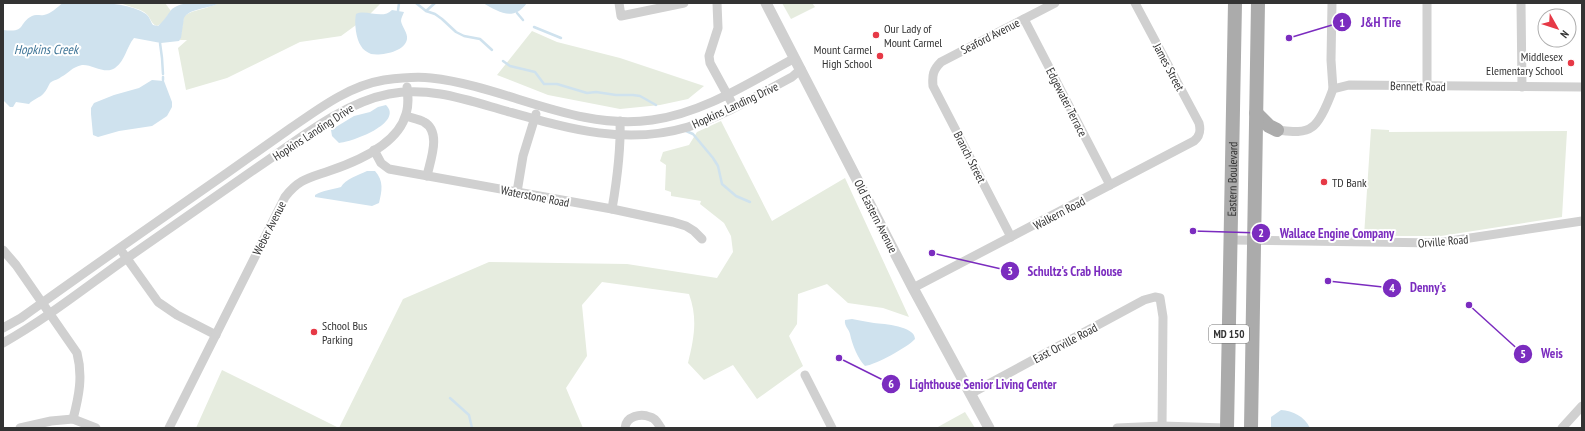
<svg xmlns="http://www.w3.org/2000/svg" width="1585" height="431" font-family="'PT Sans Narrow',sans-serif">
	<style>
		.green { fill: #e6ecdf }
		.water { fill: #cfe2ee }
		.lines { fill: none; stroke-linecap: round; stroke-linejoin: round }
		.stream { stroke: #cfe2ee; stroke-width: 2.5 }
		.minor { stroke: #d0d0d0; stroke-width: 9 }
		.tertiary { stroke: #d0d0d0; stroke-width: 11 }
		.primary { stroke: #ababab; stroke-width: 14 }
		.poi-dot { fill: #e63946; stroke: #fff; stroke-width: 1.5 }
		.labels { text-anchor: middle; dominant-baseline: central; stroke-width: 4; stroke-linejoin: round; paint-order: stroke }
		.shield { fill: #fff; stroke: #707070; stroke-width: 1 }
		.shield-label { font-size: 11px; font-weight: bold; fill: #333 }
		.poi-label { font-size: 12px; fill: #333; stroke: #fff; text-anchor: start }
		.street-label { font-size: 12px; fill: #333; stroke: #fff }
		.water-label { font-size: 13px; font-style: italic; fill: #3f7597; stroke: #fff }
		.leader { fill: none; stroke: #7b2cbf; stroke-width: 1.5 }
		.callout-dot { fill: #7b2cbf; stroke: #fff; stroke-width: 1.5 }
		.mark-label { font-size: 12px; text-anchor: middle; font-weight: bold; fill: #fff }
		.callout-label { font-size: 13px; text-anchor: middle; font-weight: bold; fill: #7b2cbf; stroke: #fff; stroke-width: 4; stroke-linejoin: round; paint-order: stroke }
	</style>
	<rect width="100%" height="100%" fill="#fff"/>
	<g class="green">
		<path d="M120,3h45l6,8 -9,12 -5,3c-7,-2 -6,-10 -13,-14 -7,-4 -17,-6 -24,-9z"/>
		<path d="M219,3h162l-14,14 -26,19 -41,6 -73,36 -41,12 -8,-42 9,-8h-7l4,-24c10,-7 24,-7 35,-13z"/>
		<polygon points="782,3 812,3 815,7 791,19"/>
		<polygon points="532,31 557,42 620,58 704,86 688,99 660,105 620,109 548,95 497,75"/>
		<path d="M721,121l51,100 73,-43 64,139 -26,-9 -35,-5 -21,-19 -29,10 -1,30 -8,12 14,30 -46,33 -24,-34 -29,15 -16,-17c6,-25 10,-44 1,-69l-87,-12 -20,23 5,51 -21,32 17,40h-387l26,-58 117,58 64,-129 86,-37 138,2 90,14 16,-26 -2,-16 -7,-13 -24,-19 1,-3 -30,-5v-4l-6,-2 1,-25 -6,-4 3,-9 26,-7 8,-13z"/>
		<polygon points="1371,129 1389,130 1389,132 1567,131 1562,217 1441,236 1364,236"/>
		<polygon points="965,412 975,428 936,428"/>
	</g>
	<g class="water">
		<path d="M63,3c25,0 63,-3 83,11 4,3 4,7 7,11l5,1c6,-5 9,-11 14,-17 11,-9 33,-6 47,-6 -9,6 -30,5 -35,15l-3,20 -2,3 -18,2 -27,-5c-8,10 -9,23 -19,30 -10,7 -23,-4 -33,-3 -10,2 -13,8 -21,12 -3,3 -8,3 -11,6 -2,3 -3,7 -6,10 -4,5 -11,6 -15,11l-13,-2 -3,5h-3l-7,-7v-70c24,3 14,-6 29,-14 4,-2 8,0 12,-1 7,-1 13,-8 19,-12z"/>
		<path d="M483,3h44c-14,19 -28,9 -44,0z"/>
		<path d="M392,10l12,2c-1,3 -3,6 -3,9 1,6 7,12 6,18 -2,13 -26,17 -36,15 -4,-2 -8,-4 -10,-8 -5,-7 -7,-24 -5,-32 10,-5 27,6 36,-4z"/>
		<polygon points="152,80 164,81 172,102 172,107 167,116 152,126 119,131 98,137 93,135 91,114 91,108 94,103 114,95 139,88"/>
		<path d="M386,105c18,18 -34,37 -47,38l-7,-7 -1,-6 23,-14 16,-4 8,-5z"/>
		<path d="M367,171h8c9,10 7,20 4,32l-7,3 -57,-9v-2c9,-5 16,-5 26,-8 4,-8 18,-12 26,-16z"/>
		<path d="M852,319c7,1 14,3 22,4 10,1 41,3 41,16 -7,8 -40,26 -50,27 -7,-7 -13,-22 -15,-32 -1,-5 -6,-8 -5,-14z"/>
		<path d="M1281,410c12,1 23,6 29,18h-39v-11z"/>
	</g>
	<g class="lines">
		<g class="stream">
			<polyline points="416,3 426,11 435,14 442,19 456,32 464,36 480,39 492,50"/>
			<polyline points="398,11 399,3"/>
			<polyline points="426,11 435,3"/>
			<polyline points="517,13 523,20"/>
			<polyline points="534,27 561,38"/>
			<polyline points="160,43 162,58 163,74"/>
			<polyline points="503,61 510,66 535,72 544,84 557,84 587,93 596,92 616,95 633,95 640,96 656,105"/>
			<polyline points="163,77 163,80"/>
			<polyline points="686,131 693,134 713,158 718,166 722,184 736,196 750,202"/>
			<polyline points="450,398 469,415 472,428"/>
		</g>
		<g class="minor">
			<polyline points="619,3 621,16 684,3"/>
			<polyline points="717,3 718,28 709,56 710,63 734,107"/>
			<polyline points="1332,3 1331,60 1333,89"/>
			<polyline points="1427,3 1427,86"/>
			<polyline points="1521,3 1522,87"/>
			<polyline points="1024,19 1110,185"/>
			<path d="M406,116c6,2 13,3 18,6 18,10 6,39 3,54"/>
			<path d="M1277,130c11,1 26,4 35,-3 9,-6 17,-27 21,-38l16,-4 233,2"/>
			<polyline points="374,150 381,163 389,169 612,209 673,222 686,226 694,231 702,239"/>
			<polyline points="517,192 523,156 536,114"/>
			<path d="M612,209c5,-29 9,-58 8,-88"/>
			<path d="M1011,237l-78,-151c-1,-11 0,-16 8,-24l114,-59"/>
			<polyline points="1231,240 1437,243 1582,221"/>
			<path d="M3,250l13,15 61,88c6,23 2,43 -4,66"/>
			<polyline points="123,253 158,302 177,315 216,335"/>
			<path d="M913,288l281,-147c6,-5 7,-10 5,-18l-64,-120"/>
			<path d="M3,328l18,-10c68,-49 137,-97 206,-145 20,-14 41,-29 61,-43 29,-20 60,-44 96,-50 15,-2 31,-4 47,-2 74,8 145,53 221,42 52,-7 98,-38 143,-62"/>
			<path d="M3,343c41,-23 78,-52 117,-80 46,-32 92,-64 138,-96 39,-26 84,-64 131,-73 40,-8 78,6 117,17 60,17 119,35 182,16 36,-11 70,-32 104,-50l9,-8"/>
			<polyline points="805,375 832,428"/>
			<polyline points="970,394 1144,300 1155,297 1160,298 1163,317 1162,428"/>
			<polyline points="20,428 51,421 73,419 96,428"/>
			<path d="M169,428l116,-231c14,-18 24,-19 44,-26 27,-9 69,-27 77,-57 3,-9 2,-18 1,-27"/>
			<path d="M625,428c1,-12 16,-15 25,-11 6,1 8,7 11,11"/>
			<polyline points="1117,428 1162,426 1225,428"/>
			<polyline points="1562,428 1582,406"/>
		</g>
		<polyline class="tertiary" points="766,3 913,288 989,428"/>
		<g class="primary">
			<polyline points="1256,113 1269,126 1277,130"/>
			<path id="s1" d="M1227,428l8,-425"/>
			<polyline points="1251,428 1258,3"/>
		</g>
	</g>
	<g class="poi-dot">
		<circle cx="876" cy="35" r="4"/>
		<circle cx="880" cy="56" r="4"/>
		<circle cx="1571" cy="63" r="4"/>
		<circle cx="1324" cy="182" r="4"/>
		<circle cx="314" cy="332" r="4"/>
	</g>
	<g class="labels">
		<rect class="shield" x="1209" y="325" width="40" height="18" rx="3"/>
		<g class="shield-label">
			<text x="1229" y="334">MD 150</text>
		</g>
		<g class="poi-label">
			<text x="884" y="28">Our Lady of<tspan x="884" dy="14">Mount Carmel</tspan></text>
			<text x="872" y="49" text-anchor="end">Mount Carmel<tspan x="872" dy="14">High School</tspan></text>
			<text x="1563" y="56" text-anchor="end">Middlesex<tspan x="1563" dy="14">Elementary School</tspan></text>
			<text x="1332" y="182">TD Bank</text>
			<text x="322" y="325">School Bus<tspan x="322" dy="14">Parking</tspan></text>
		</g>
		<g class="street-label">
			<text transform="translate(990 36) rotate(-27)">Seaford Avenue</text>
			<text transform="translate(1169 67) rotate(62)">James Street</text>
			<text transform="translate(1418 86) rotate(1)">Bennett Road</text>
			<text transform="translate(1067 102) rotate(63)">Edgewater Terrace</text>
			<text transform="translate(735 105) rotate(-25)">Hopkins Landing Drive</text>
			<text transform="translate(313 132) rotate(-33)">Hopkins Landing Drive</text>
			<text transform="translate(970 157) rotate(63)">Branch Street</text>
			<text stroke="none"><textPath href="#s1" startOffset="249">Eastern Boulevard</textPath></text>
			<text transform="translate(535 196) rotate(11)">Waterstone Road</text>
			<text transform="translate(1059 213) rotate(-28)">Walkern Road</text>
			<text transform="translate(876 216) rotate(63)">Old Eastern Avenue</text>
			<text transform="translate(269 228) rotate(-63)">Weber Avenue</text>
			<text transform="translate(1443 241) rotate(-5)">Orville Road</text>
			<text transform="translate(1065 343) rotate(-28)">East Orville Road</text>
		</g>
		<g class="water-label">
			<text x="46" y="49">Hopkins Creek</text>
		</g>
	</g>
	<path class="leader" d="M1289 38L1342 22M1193 231L1261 233M932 253L1010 271M1328 281L1392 288M1469 305L1523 354M839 358L891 384"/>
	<g class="callout-dot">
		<circle cx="1289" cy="38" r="4"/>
		<circle cx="1193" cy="231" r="4"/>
		<circle cx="932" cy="253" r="4"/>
		<circle cx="1328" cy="281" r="4"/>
		<circle cx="1469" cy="305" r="4"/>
		<circle cx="839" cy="358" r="4"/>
		<circle cx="1342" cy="22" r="10"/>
		<circle cx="1261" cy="233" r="10"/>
		<circle cx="1010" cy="271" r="10"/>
		<circle cx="1392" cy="288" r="10"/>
		<circle cx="1523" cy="354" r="10"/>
		<circle cx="891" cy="384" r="10"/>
	</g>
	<g class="mark-label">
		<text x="1342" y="27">1</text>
		<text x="1261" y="237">2</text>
		<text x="1010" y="275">3</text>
		<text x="1392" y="292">4</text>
		<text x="1523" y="358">5</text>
		<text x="891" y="388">6</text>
	</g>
	<g class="callout-label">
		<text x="1381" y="27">J&amp;H Tire</text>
		<text x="1337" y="238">Wallace Engine Company</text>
		<text x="1075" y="276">Schultz's Crab House</text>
		<text x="1428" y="292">Denny's</text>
		<text x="1552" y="358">Weis</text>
		<text x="983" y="389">Lighthouse Senior Living Center</text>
	</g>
	<rect width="1585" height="431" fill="none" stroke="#333333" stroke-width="8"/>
	<g transform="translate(1557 28) rotate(129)"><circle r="19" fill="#ffffff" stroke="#adadad"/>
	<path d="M0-3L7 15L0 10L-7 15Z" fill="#e63946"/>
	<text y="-6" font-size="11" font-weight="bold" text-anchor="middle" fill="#333333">N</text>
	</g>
</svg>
